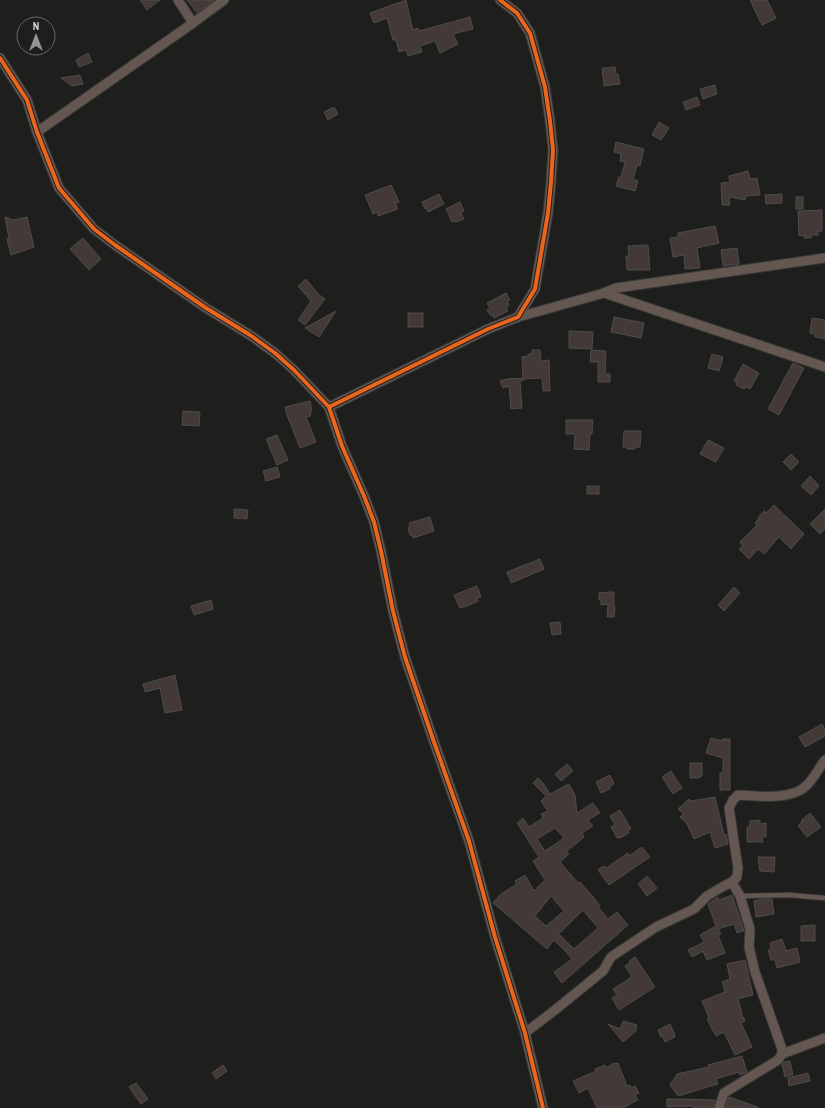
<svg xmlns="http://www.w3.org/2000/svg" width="825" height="1108" font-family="'Archivo Narrow',sans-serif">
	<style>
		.building { fill: #433a38; stroke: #4d4c4c; fill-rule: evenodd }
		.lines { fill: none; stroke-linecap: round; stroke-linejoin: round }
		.service-casing { stroke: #383837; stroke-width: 6 }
		.minor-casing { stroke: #383837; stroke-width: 11 }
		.service { stroke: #645751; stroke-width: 4.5 }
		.minor { stroke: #645751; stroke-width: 9 }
		.cycleway-casing { stroke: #1f1e1c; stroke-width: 6 }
		.cycleway { stroke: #eb651d; stroke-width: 4 }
	</style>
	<rect width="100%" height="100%" fill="#1e1e1d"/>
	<g class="building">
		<polygon points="140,0 160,0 147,10"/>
		<polygon points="187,0 214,0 197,13"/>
		<polygon points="406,0 413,30 418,28 419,31 470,17 473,29 453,34 458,44 440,53 435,41 420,46 422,52 408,56 406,50 399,52 396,40 393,40 387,18 374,23 370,13"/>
		<polygon points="750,0 767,0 776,18 762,25"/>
		<polygon points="88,53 92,62 79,67 76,60"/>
		<polygon points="615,67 616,74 618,74 620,84 604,86 602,68"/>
		<polygon points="80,75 83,84 72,86 61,78"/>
		<polygon points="715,85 717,94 703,99 700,89"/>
		<polygon points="697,97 700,105 686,110 683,102"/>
		<polygon points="334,107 338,114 328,120 324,112"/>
		<polygon points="659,122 669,128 661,140 652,135"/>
		<polygon points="616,142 644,149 640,166 637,165 633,179 638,181 635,191 616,186 619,177 621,177 625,162 620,161 621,154 614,152"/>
		<polygon points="748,171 750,179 757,178 760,195 746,196 745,200 729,197 730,205 722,205 721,183 730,182 729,176"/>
		<polygon points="391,185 399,202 395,203 398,209 378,216 377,212 373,214 365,195"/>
		<polygon points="439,194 444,204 428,212 427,208 425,209 422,202"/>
		<polygon points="782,194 782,203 766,204 765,195"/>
		<rect x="796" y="197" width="7" height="12"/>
		<polygon points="460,202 464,211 461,213 464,219 456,222 455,221 452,222 446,209"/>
		<polygon points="822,210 822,231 818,231 818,235 811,235 811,238 804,238 804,235 799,236 798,211"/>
		<polygon points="5,217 13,220 27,217 34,247 11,255 7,239 9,238"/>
		<polygon points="715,226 719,243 697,248 700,268 685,269 684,255 673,257 670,238 678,237 678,233"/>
		<polygon points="83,238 101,259 89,270 70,249"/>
		<polygon points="648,245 650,270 627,270 626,256 629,256 628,246"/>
		<polygon points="737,248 739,264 723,266 721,250"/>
		<polygon points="306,279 318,294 325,299 305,325 298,320 311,301 298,286"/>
		<polygon points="506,293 510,300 507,301 509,305 506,307 508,311 494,318 493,315 491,316 487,310 490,308 487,303"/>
		<polygon points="336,311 319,337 305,328"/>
		<rect x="408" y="313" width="15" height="14"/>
		<polygon points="614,317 644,323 641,338 611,332"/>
		<polygon points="812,318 825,320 825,339 815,337 815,334 810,333"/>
		<polygon points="569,331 593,332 592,349 569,348"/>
		<polygon points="532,350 540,350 541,361 549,360 550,391 543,391 542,378 525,379 520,382 522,408 511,409 509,386 503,388 500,381 506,379 523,378 522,357 528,356 528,354 532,354"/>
		<polygon points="591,350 606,351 605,374 610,374 610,382 598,382 598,362 590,362"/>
		<polygon points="712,354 723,357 719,371 708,368"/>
		<polygon points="793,363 804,368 779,415 768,409"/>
		<polygon points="743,364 759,373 750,389 746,387 744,389 736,385 737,383 734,381"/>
		<polygon points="310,401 312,411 310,412 311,416 306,417 316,442 300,448 287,415 285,407"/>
		<polygon points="183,411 200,412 199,426 182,425"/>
		<polygon points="566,420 593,420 592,434 590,434 589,450 574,449 575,434 566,434"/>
		<polygon points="624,431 641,431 640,447 635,447 635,449 627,449 627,447 623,447"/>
		<polygon points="277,435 288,460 277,465 266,439"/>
		<polygon points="708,440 724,448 716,462 700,454"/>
		<polygon points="791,454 799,462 791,470 783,462"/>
		<polygon points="277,467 280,477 266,481 263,471"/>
		<polygon points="810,476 819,486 811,495 801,486"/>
		<rect x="587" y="486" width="12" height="8"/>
		<polygon points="774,505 804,534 791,549 779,537 764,554 758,549 749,559 739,549 743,546 740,542 757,525 755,523 759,518 758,518 764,511 766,513"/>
		<polygon points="234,509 248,510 247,519 234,518"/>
		<polygon points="825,509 825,529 820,534 810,524"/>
		<polygon points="430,517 434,531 413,538 412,535 410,535 408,528 410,527 409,523"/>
		<polygon points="540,559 544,569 511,583 507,572"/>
		<polygon points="477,586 481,597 477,598 478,601 465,607 465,606 460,608 454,595"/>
		<polygon points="734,587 740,593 724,611 718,605"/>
		<polygon points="609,592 614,592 614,607 615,607 614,617 607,617 608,604 601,605 601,600 599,600 599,593"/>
		<polygon points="211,600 213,609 194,615 191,606"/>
		<polygon points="560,622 561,634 552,635 550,623"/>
		<polygon points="175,675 182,710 165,713 160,688 145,692 143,684"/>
		<polygon points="822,724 825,730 825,736 805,747 799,737"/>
		<polygon points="711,738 722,741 722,739 730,739 730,790 720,790 720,773 723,773 723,758 706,753"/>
		<polygon points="690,763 702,763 702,776 698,778 690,778"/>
		<polygon points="567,764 573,771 561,781 555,774"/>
		<polygon points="671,771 682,788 673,794 662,777"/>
		<polygon points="610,775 614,784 609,787 610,789 601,793 596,782"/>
		<path d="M538,778l5,5 7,11 19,-10 6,11 2,18 16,-10 7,10 -12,7 5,6 -11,7 2,4 -18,15 3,2 -9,8 18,21 2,-1 14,16 6,8 -2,1 10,12 9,-7 11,13 -66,58 -8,-11 18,-13 -5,-6 -13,-13 -7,9 -54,-46 8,-9 16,-10 -2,-3 10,-6 9,16 11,-11 -12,-19 6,-4 -22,-34 6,-5 6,9 14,-9 -2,-4 7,-3 -7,-10 5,-5 -13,-13zM555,828l9,10 -19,13 -8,-12zM551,896l13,15 -18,15 -11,-10zM583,910l15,18 -24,21 -15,-15z"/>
		<polygon points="715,797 724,835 726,834 728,844 715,848 710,832 694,839 687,824 680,817 684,814 678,809 689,799 691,801"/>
		<polygon points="620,810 631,829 628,830 629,833 620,838 619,837 617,838 611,827 615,825 610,816"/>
		<polygon points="810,813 821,827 807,837 798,826 802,822 801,821"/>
		<polygon points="760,820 760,824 766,823 766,837 762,837 763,842 747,842 747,827 750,827 750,821"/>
		<polygon points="642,847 650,857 609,885 598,870 604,866 606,868 628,853 629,856"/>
		<polygon points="758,857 775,857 774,872 760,871"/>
		<polygon points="647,876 657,888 647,896 638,884"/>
		<polygon points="732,895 744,931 737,933 734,924 718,929 721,934 718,935 725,953 707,960 703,951 692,957 688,950 704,942 700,935 716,926 708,904 718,897 719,900"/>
		<polygon points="763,899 772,899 774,914 756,917 754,901"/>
		<polygon points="815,925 815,941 801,941 801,926"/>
		<polygon points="782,939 786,951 797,948 800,962 777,968 775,960 771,960 768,950 771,949 770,943"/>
		<polygon points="635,957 655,987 619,1010 612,998 617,995 613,989 632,977 625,966 630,963 629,961"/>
		<polygon points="745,960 753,995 738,999 742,1013 741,1013 745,1021 741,1023 752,1047 735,1055 724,1032 716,1036 707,1019 709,1018 702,1001 725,992 722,982 730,979 727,964"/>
		<polygon points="623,1021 637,1025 636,1031 623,1042 608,1024 620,1029"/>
		<polygon points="670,1024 675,1035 674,1036 675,1037 665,1042 663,1037 661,1037 658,1030"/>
		<polygon points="742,1056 747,1072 740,1075 739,1072 716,1079 718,1084 678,1096 670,1085 677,1074 709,1067 708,1065"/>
		<polygon points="790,1061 793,1075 785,1077 782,1064 784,1062"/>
		<polygon points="614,1063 615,1064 618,1063 627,1086 630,1085 631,1088 635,1086 639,1093 635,1095 638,1100 623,1108 597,1108 588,1088 579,1093 573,1081 596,1071 595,1069 605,1065 606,1068"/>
		<polygon points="223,1065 227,1071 216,1079 212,1073"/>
		<polygon points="808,1073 810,1081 789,1086 788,1078"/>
		<polygon points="136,1083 148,1099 141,1104 129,1087"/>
		<polygon points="729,1097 758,1107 758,1108 725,1108"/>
		<polygon points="667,1099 682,1099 715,1100 713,1108 693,1108 693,1106 667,1107"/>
	</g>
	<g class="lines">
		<g class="service-casing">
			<polyline id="service" points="740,896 789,895 825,898"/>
		</g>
		<g class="minor-casing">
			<g id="minor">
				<polyline points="178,0 193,23"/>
				<polyline points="500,0 517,13 530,33 545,87 550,121 553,150 551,182 548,213 535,289 518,317 488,329 329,407 342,446 364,496 374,522 381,551 393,611 405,657 434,742 469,841 495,937 525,1033 543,1108"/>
				<polyline points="0,58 27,100 37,132 59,188 94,229 115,245 164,279 206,308 250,335 275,353 294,370 329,407"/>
				<polyline points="37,132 193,23 224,0"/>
				<polyline points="604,293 616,288 825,258"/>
				<polyline points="518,317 604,293 825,367"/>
				<path d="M525,1033l30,-23 48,-39 8,-14 45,-30 38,-18 13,-13 15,-9 10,-5 5,-5 1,-9 -9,-60 4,-8 5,-5c19,1 54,6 69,-10 7,-7 12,-17 18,-25"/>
				<polyline points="782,1054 825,1038"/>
				<polyline points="719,1108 724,1093 778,1060 782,1054 782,1049 755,972 749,947 750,929 740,896 732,882"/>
			</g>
		</g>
		<use href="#service" class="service"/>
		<use href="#minor" class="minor"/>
		<g class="cycleway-casing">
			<g id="cycleway">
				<polyline points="500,0 517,13 530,33 545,87 550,121 553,150 551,182 548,213 535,289 518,317 488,329 329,407 342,446 364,496 374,522 381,551 393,611 405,657 434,742 469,841 495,937 525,1033 543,1108"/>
				<polyline points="0,58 27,100 37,132 59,188 94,229 115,245 164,279 206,308 250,335 275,353 294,370 329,407"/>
			</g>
		</g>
		<use href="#cycleway" class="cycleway"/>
	</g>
	<g transform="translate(36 36)"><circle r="19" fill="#1f1e1c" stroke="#696866"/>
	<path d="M0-3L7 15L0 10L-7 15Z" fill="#969695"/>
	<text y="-6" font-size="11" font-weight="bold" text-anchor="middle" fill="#d7d7d5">N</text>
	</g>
</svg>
